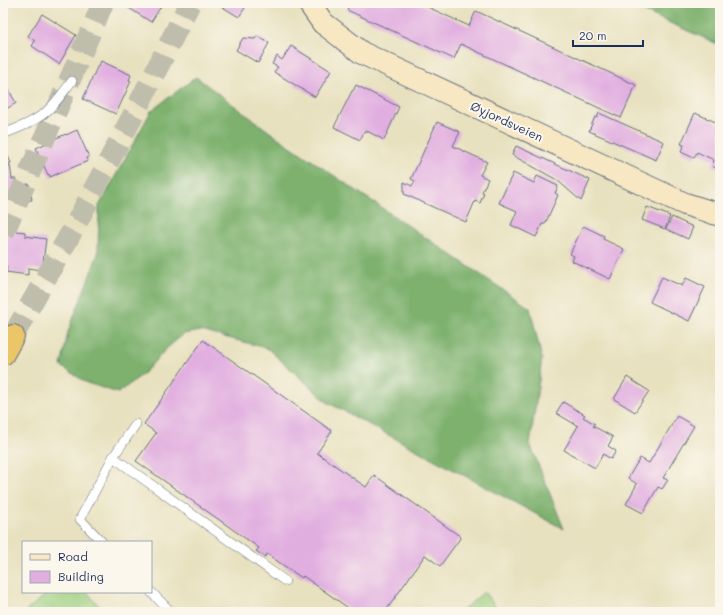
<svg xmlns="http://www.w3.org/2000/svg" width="723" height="615" font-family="Mali,sans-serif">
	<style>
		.green { fill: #9cce7e; stroke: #5c7e6e }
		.forest { fill: #7db16d; stroke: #4c7066 }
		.building { fill: #e1aee0 }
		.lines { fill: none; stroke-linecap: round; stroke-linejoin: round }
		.highway-tunnel { stroke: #bfbdac; stroke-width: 22; stroke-dasharray: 22 11; stroke-linecap: butt }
		.lane-casing { stroke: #636d80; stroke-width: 10 }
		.secondary-casing { stroke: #636d80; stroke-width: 24 }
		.highway-casing { stroke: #636d80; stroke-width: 24 }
		.lane { stroke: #fff; stroke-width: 9 }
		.secondary { stroke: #f7e8c3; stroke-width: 22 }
		.highway { stroke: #ebc669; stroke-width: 22 }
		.labels { text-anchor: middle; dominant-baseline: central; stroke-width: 4; stroke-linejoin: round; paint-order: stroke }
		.street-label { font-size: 12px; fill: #1b2f5e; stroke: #fbf7ec }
	</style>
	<rect width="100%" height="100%" fill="#fbf7ec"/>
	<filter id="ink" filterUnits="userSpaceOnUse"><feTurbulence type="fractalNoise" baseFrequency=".025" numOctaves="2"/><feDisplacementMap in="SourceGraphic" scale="8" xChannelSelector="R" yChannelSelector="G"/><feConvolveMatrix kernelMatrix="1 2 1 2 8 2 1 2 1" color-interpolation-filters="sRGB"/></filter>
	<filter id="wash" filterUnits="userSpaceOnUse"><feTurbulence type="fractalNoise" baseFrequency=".012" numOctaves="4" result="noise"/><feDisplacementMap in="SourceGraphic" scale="16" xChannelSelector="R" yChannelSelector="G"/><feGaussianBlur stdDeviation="0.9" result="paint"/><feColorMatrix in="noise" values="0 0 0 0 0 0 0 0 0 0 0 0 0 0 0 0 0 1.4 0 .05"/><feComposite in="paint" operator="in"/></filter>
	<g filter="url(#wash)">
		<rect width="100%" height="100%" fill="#e8e1bf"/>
		<g class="green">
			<polygon points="49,592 87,592 104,612 25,612"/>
			<polygon points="484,592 500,612 461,612"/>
		</g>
		<g class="forest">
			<polygon points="625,3 720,3 720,45"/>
			<polygon points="196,77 271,133 530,308 542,359 530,444 564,529 327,402 267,348 201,331 184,334 167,348 143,374 118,393 87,383 61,366 68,332 98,254 99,206 151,111"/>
		</g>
		<g id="blocks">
			<g class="building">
				<polygon points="121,3 163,3 151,22"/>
				<polygon points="216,3 248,3 239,17"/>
				<polygon points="350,3 419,3 469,26 476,11 636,85 621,118 461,44 454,59 347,10"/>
				<polygon points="42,14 76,35 59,64 32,46 35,41 28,36"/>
				<polygon points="257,36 269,43 258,63 236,50 243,38 255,39"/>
				<polygon points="291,46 331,71 315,97 274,72 278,67 272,64 277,56 282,60"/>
				<polygon points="101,61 131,75 129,80 131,81 116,114 83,99 98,65 99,66"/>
				<polygon points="3,74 8,84 6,85 16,103 3,111"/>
				<polygon points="356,85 399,107 384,140 365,130 360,140 334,127 352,91 353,91"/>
				<polygon points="599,113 664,142 656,160 589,131 595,117 597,118"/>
				<polygon points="695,113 720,124 720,170 712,166 714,160 697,152 694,158 681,152 684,145 681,144"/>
				<polygon points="437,122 460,132 453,146 487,162 480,175 488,179 482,192 484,193 480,203 475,201 466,222 404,194 404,182 412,186 415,181 411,179"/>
				<polygon points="77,130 89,157 87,158 88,161 50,177 49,174 48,175 36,148 47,143 47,142 66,134 66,135"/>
				<polygon points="3,145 11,163 3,165"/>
				<polygon points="516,146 590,180 581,201 557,180 512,155"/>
				<polygon points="10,165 12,179 16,179 19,197 15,198 15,199 3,201 3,166"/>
				<polygon points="513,173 534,183 537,176 558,186 555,193 558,195 545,224 542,224 536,237 511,225 517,211 499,203"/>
				<polygon points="29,184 32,200 22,201 19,185"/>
				<polygon points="647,207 670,216 665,229 642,220"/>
				<polygon points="672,217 693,227 688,239 666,229"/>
				<polygon points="583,226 604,236 603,239 624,249 610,279 572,261 574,256 570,254"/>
				<polygon points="7,230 25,232 25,236 46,239 42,270 28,268 28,275 6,272 7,266 3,265 3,234 7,234"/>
				<polygon points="662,277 682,286 686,278 705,287 689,321 650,302"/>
				<polygon points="203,340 332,431 317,453 366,487 374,475 461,537 440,566 425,555 385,612 354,612 303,576 302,578 267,554 265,557 256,551 259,548 136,461 156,433 144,424"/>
				<polygon points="627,377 649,391 635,412 614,399"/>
				<polygon points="563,402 585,415 583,417 595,424 593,426 613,437 608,446 616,451 611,459 603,454 595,468 564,450 578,426 556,413"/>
				<polygon points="677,416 694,426 663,478 668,480 662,489 658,487 643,513 626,504 637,484 628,478 640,458 649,463"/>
			</g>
		</g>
	</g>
	<g filter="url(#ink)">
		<use href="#blocks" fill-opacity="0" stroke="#636d80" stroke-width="1"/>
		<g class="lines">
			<g class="highway-tunnel">
				<polyline points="3,234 103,3"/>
				<polyline points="13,336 71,233 138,106 190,3"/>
			</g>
			<g class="lane-casing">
				<g id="lane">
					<path d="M3,134c15,-6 32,-12 45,-24 9,-8 16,-19 24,-29"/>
					<polyline points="113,457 285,581"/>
					<polyline points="102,542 80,519 113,457 136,424"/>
					<polyline points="151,592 171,612"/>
				</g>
			</g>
			<g class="secondary-casing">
				<polyline id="secondary" points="309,3 323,23 362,53 685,204 720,215"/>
			</g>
			<g class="highway-casing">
				<polyline id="highway" points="3,354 13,336"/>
			</g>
			<use href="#lane" class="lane"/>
			<use href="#secondary" class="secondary"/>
			<use href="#highway" class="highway"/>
		</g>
	</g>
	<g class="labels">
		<g class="street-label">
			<text transform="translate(507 121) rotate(25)">Øyjordsveien</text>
		</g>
	</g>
	<rect width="723" height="615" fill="none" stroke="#fbf7ec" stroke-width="16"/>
	<rect x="22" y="541" width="130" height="52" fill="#fbf7ec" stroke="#a1a7b3"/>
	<rect x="30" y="554" width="20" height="6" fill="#f7e8c3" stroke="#a1a7b3"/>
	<text x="58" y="561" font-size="12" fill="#1b2f5e">Road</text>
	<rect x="30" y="571" width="20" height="12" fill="#e1aee0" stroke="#a1a7b3"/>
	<text x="58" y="581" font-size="12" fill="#1b2f5e">Building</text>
	<path d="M573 40v6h70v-6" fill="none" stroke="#1b2f5e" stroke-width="2"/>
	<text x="579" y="40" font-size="12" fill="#1b2f5e" stroke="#fbf7ec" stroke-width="3" paint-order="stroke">20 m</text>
</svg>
